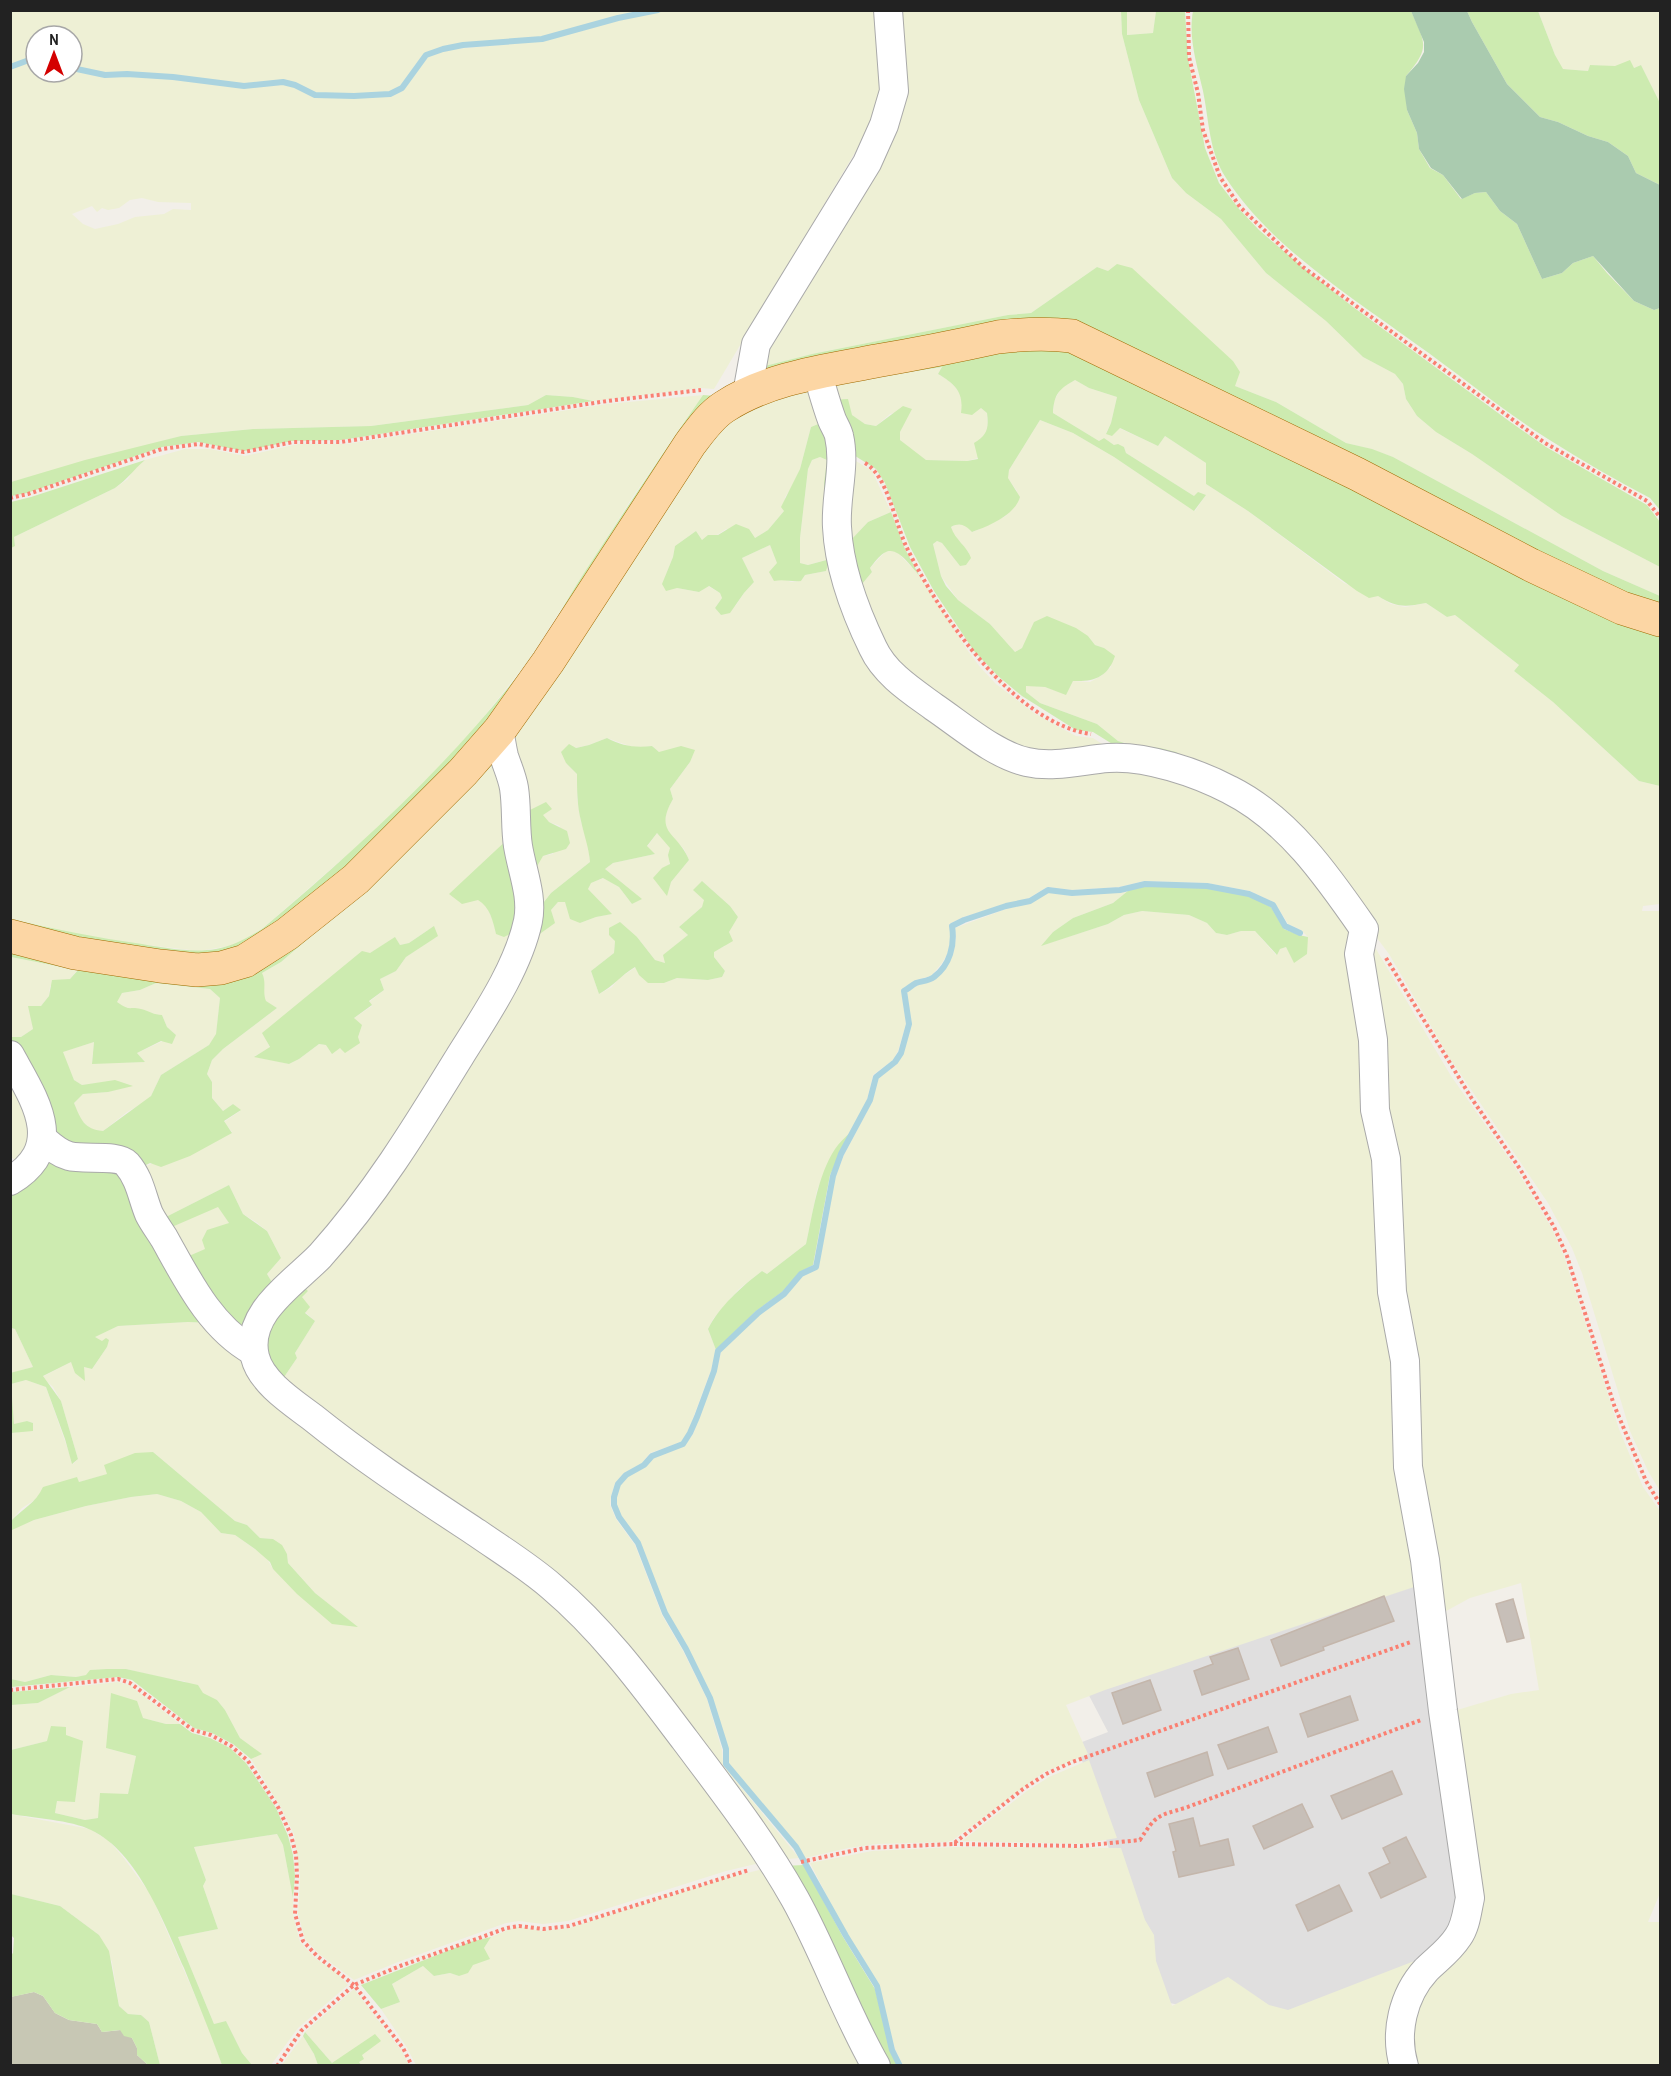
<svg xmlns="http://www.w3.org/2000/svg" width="1671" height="2076" font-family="'Archivo Narrow',sans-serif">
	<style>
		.residential { fill: #e0dfdf }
		.construction { fill: #c7c7b4 }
		.farmland { fill: #eef0d5; fill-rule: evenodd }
		.grass { fill: #cdebb0; fill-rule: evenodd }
		.cemetery { fill: #aacbaf }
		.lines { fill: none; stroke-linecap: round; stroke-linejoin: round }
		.stream { stroke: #aad3df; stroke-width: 6 }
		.building { fill: #c7bfb8; stroke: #c4b6ab; stroke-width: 1.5 }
		.minor-casing { stroke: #a9a9a9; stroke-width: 30 }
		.major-casing { stroke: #a06b00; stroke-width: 34 }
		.path { stroke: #fa8072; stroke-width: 4; stroke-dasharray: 3 3; stroke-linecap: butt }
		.minor { stroke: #fff; stroke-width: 28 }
		.major { stroke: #fcd6a4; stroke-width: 33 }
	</style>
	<rect width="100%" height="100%" fill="#f2efe9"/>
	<polygon class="residential" points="1419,1564 1473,1949 1293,2028 1155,2000 1077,1744 1108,1732 1082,1682"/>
	<polygon class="construction" points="34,1992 43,1996 55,2013 69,2020 97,2024 102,2032 121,2030 132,2038 137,2048 137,2055 148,2065 11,2065 10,1997"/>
	<g class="farmland">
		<polygon points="10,11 11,10 651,11 617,16 542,37 443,47 425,54 415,65 401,87 390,92 354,94 315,93 296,83 283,80 244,84 174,75 127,72 105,73 72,67 72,36 36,36 36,60 29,59 11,65"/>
		<path d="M663,11h220l6,70 -23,53 -152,255 -14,-1 -107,13 -20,-4 -27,-2 -18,10 -157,21 -118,3 -72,7 -170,46v-413l18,-7 7,2v8h36v-2l32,7 23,-1 46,3 71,9 38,-4 13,3 19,9 40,2 37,-3 12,-5 25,-33 16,-7 98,-9 76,-21zM142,198l16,4 33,1v7l-18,-1 -9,5 -29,3 -17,7 -23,5 -12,-5 -11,-10 20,-8 5,6 5,-4 6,2 11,-2 11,-8z"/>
		<polygon points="895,11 1121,11 1122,34 1139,100 1172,178 1186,193 1221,219 1266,273 1326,321 1363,357 1395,374 1403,384 1406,399 1417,416 1436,432 1472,454 1562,516 1660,567 1660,596 1603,571 1393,457 1371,449 1346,443 1276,402 1235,386 1233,361 1211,343 1108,271 1097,267 1031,313 1008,315 812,354 761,367 763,351 869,168"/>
		<polygon points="1127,11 1156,11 1153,33 1126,35"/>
		<polygon points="1538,11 1660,11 1660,103 1641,65 1634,68 1590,65 1588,71 1562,69 1555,55"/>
		<polygon points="943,367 938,374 949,381 956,388 961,395 963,402 981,408 987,413 988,431 984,437 978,458 967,461 926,460 913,451 900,440 900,432 911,409 890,414 876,426 865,424 829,400 826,388 864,379"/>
		<polygon points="1075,380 1089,388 1117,397 1111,423 1106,433 1119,428 1158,446 1165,436 1206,463 1206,484 1248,511 1344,583 1378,596 1391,604 1405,607 1426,603 1447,617 1455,615 1519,665 1514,671 1553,702 1639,781 1660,786 1660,904 1643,906 1642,911 1660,911 1660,1491 1648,1471 1630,1431 1582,1273 1572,1248 1548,1203 1449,1057 1389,954 1319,861 1146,748 1118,741 1097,724 1040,703 1026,692 1026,685 1045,687 1066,694 1073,681 1090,682 1101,676 1111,667 1104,648 1095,645 1088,636 1028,637 1022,648 1015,652 990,624 958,600 941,576 933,544 937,541 942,543 960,566 969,553 953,534 951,527 957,524 965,525 973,532 1006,516 1017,491 1007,477 1009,470 1040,420 1073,433 1114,457 1195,511 1206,495 1194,496 1126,453 1124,447 1114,445 1104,438 1099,441 1053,413 1054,401 1061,388"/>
		<path d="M810,387l18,33 -17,7 -11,42 -8,18 -7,10 -1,14 -16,19 -13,8 -29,-9 -9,6 -15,5 -6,-9 -21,15 -2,11 -8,20 12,11 22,4 9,-6 12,7 2,5 -7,10 6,7 15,-10 8,-12 10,-11 -12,-24 28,-13 14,34 7,3 10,-1 4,-6 21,-4 3,-12 -21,6 -8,-2v-25l8,-69 4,-9 8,-3 7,3v11l29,152 119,119 150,21 133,49 84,103 11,25 70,644 -318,106 -39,15 22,49 -44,18 -91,68 -6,2 -70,2 -29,4 -43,10 -7,-12 -70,-83v-14l-16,-52 -24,-49 -21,-36 -27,-70 -19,-26 -5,-12v-7l4,-12 7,-8 18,-10 9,-10 30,-11 9,-12 6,-16 17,-46 5,-20 38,-37 27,-19 17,-20 15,-8 17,-91 9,-22 28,-53 5,-24 20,-15 6,-10 8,-28 -4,-33 11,-7 16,-5 12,-13 7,-12 3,-17 -1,-10 51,-19 25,-6 17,-11 24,4 57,-6 -16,13 -40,15 -20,14 -10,13 65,-21 16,-9 18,-4 47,4 18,8 9,10 11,2 14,-4h14l21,24 4,-6 6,-2 8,15 14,-25 -7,-7 -13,-6 -13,-21 -25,-12 -43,-8 -63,-2 -25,6 -47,3 -25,-3 -18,11 -66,19 -14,7 2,14 -3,15 -6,10 -11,13 -15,4 -15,10 5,34 -8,27 -5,9 -20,15 -6,25 -6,13 -10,19 -16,17 -18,41 -11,54 -39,30 -5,-3 -23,18 -26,30 -5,10 8,21 -5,20 -23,62 -7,10 -31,11 -8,10 -18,10 -9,10 -4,13 -1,9 6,14 19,26 27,70 21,36 24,48 15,51 1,15 76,93 -21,2 -134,-185 -364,-292 17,-25 -2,-5 20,-32 -10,-9 -4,-15 7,-6 -3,-2 222,-346 27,-20 -3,-13 7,-8h7l15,21 16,-6 15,-3 -23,-25 2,-6 14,-5 15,9 13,17 9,-5 -36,-30 8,-6 42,-9 -8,-7 10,-14 14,15 -5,47 5,-13 18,-22 -5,-11 -12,-12 -8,-14 3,-13 6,-11 -3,-10 20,-27 -31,-10 -7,-6 -17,2 -28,-10 -18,7 -14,3 -6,-3 -3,18 11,11v24l4,24 7,21 2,19 -39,31 -18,23 -5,-44 15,-16 10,-2 7,-28 -11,-4 -7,-7 -20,-1 -12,-77 192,-290 42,-37zM702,881l28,25 8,11 -10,15 -3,14 -11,5v6l11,14 -3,6 -14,3 -31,-2 -13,5 -28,-16 -18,12 -6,8 -13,7 -8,-23 23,-18 1,-12 22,-4 18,23 10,3 -1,-8 24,-20 -9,-8 23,-20 3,-6z"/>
		<polygon points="703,395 632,498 529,660 474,729 425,782 378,828 262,929 245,940 229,946 199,951 131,943 51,929 11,919 10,548 15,545 14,537 115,488 128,479 134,469 145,460 185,449 210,449 245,456 298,444 346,444 607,404"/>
		<polygon points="851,458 872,471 891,512 868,522 851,540 840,526"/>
		<polygon points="892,550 899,554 919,575 968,651 980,667 996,684 1034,713 1057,726 1076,736 1093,738 1107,747 1029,758 900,671 857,590 872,572 870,568 885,552"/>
		<path d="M498,759l13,66 -32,75 6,4 8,16 3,13 22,-3 -125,220 -117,139 -9,-15 14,-16 -14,-27 -11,-9 -13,-8 -14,-29 -69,35 -24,-50 96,-38 -8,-10 16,-11 -7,-7 -10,7 -11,-13v-16l-5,-8 5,-14 11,-11 54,-41 -11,-6 -3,-8 -1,-21 19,-11 96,-83zM428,930l9,6 -31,21 -10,14 -16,8 4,11 -15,12 3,4 -18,12 -28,27 -7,-1 -20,15 -10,5 -34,-8 15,-8 -7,-15 107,-80 25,-15 5,7 9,-2z"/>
		<polygon points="1370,945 1376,949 1451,1076 1515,1167 1551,1227 1564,1256 1619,1429 1643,1487 1660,1511 1660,1893 1648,1922 1660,1922 1660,2065 1408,2066 1408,2015 1464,1933 1447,1713 1511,1694 1539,1690 1521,1583 1470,1598 1437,1616"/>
		<polygon points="10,957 78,969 70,979 50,986 49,996 41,1006 29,1006 33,1029 21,1037 11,1037"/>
		<polygon points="156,983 210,989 220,998 216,1035 209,1045 161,1075 151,1096 143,1103 127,1112 103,1131 92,1130 80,1119 74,1103 83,1094 108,1092 115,1081 82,1085 74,1080 62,1052 94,1042 92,1063 145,1062 137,1053 176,1035 167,1027 162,1015 154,1015 140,1009 128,1010 116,1002 122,993 140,990"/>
		<polygon points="10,1072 34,1125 19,1163 11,1157"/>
		<polygon points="218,1206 229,1223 206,1249 182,1259 165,1230"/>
		<polygon points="188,1322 211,1323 573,1616 764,1862 726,1871 568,1921 543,1924 519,1921 506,1923 398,1962 354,1980 319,1954 305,1939 298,1914 300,1876 294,1834 280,1806 251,1759 261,1754 240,1738 225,1710 217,1700 210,1698 184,1681 168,1679 126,1669 91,1670 87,1675 76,1677 51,1675 25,1682 11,1679 11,1528 12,1529 34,1520 86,1506 131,1497 157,1494 181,1501 201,1512 221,1533 235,1535 266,1557 273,1569 356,1626 315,1593 288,1563 287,1554 273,1539 260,1538 247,1525 235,1521 153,1452 105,1465 108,1474 79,1482 77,1478 38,1498 22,1508 11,1521 11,1433 33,1430 33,1423 27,1421 14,1425 11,1384 26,1380 46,1387 73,1464 78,1459 61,1401 53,1387 42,1377 71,1362 83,1375 84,1367 92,1369 107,1347 94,1337 118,1326"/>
		<polygon points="10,1328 15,1329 33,1367 11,1373"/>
		<polygon points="118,1682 129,1685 180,1724 166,1724 143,1718 106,1748 136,1756 128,1794 98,1818 85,1820 55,1813 57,1801 75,1801 77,1786 47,1741 11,1750 10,1705 38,1703 70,1687"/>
		<polygon points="1089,1760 1117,1838 1081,1844 962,1841 1027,1791 1049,1777"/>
		<polygon points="10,1814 90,1829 109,1841 123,1857 151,1895 207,2023 222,2065 160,2065 149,2022 141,2015 128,2014 119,2006 112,1962 99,1935 60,1906 11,1894"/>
		<polygon points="277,1834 283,1845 293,1898 293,1915 300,1942 315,1958 339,1975 348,1985 298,2028 271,2065 252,2065 242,2053 226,2021 214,2024 178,1937 218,1929 203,1886 206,1880 194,1847"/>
		<polygon points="955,1847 1121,1848 1145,1920 1154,1935 1156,1961 1172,2006 1228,1977 1269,2005 1288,2010 1435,1953 1397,2065 903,2065 895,2049 878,1984 847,1935 810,1863 872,1851"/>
		<polygon points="767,1868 868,2065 416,2065 406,2046 381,2009 400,2002 392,1984 423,1966 434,1976 450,1973 459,1976 473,1965 491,1937 510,1929 519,1927 542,1931 569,1928 727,1878"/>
		<polygon points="354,1989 401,2050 409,2065 361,2065 359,2062 332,2063 305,2032"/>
		<polygon points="303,2036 314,2054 318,2065 281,2066"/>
	</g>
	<g class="grass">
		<polygon points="1121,11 1127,11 1127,35 1153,33 1156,11 1185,11 1188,59 1205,148 1219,183 1239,209 1259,230 1301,266 1353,307 1509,421 1546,447 1647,505 1660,522 1660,567 1562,516 1472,454 1436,432 1417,416 1406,399 1403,384 1395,374 1363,357 1326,321 1266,273 1221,219 1186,193 1172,178 1139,100 1122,34"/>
		<path d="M1193,11h218c14,32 20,36 -5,65l1,34 10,23 2,16 11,19 13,7 18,24 14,-6 11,-1 14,19 17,13 25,55 20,-6 11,-10 20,-7 14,17 27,28 20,9 6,-2v202l-10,-12c-34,-18 -69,-38 -102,-59 -46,-29 -88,-64 -132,-95 -67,-49 -144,-96 -190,-166 -17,-26 -17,-58 -23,-87 -6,-27 -15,-53 -10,-80z"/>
		<polygon points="1467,11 1538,11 1555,55 1563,69 1588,71 1590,65 1615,66 1630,60 1634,68 1641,65 1660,103 1660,185 1636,173 1628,156 1608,142 1588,136 1558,122 1540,117 1507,84 1472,22"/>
		<polygon points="1117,264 1132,268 1233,361 1240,372 1235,386 1276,402 1346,443 1372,449 1393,457 1603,571 1660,596 1660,606 1615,590 1104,338 772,373 761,367 812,354 1008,315 1031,313 1097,267 1108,271"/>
		<path d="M1060,348l600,284v154l-21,-5 -86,-79 -39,-31 5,-6 -64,-50 -8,2 -21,-14c-21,4 -29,5 -48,-7l-9,2 -12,-7 -109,-80 -42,-27v-21l-41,-27 -7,10 -38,-18 -8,8 -6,-2 5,-11 6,-26 -28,-9 -14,-8c-16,9 -21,14 -22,33l46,28 5,-3 10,7 4,-1 6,3 2,6 68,43 4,-4 8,3 -12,16 -80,-54 -41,-24 -33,-13 -31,50 -1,8 12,19c-5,18 -31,29 -48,35 -7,-7 -12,-10 -21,-5 4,13 16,19 20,31l-5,7 -6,1 -18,-23 -5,-2 -4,3 8,32 5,10 12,14 32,24 25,28 7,-4 12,-26 13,-6 29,12 12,8 7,9 9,3 11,8c-7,21 -21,26 -42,25l-7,14 -21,-8 -19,-1v6l14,11 57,21 21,17 16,5 26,2 16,4 13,9 -67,-11 -29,-18 -17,-2 -54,-34 -24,-20 -24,-25 -40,-60 -24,-44 -25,-64 -9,-14 -32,-20 -15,-49 19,-1 4,16 13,9 11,2 27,-20 9,3 -12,23v8l26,20 41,1 11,-2 -4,-16c13,-8 15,-14 13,-30l-6,-5 -9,7 -11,-2c3,-21 -6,-29 -23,-39l4,-7 -78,12 -38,9 2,-5 156,-29z"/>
		<polygon points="546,395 573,397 593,401 341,440 292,441 244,451 198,442 162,447 27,493 11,496 11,482 85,460 181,436 253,429 371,426 528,405"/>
		<path d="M703,395l26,2 -235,320 -140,143 -97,82 -51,19 -195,-35 -1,-7c44,10 88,19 132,25 24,4 50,9 74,5 18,-3 31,-11 46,-20 98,-83 189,-165 266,-267 21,-28 37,-60 56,-89 39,-60 78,-119 119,-178z"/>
		<path d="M828,420c11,33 7,64 3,97l-5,-2 -1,-4 -1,-28 3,-23 -7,-3 -8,3 -4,9 -8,69v25l8,2 22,-6 -4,12 -21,4 -4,6c-10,1 -17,-2 -27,0l-5,-9 8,-9 -7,-18 -28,13 12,24 -10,11 -14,20 -9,2 -6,-7 7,-10 -2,-5 -11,-7 -10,6 -22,-4 -11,3 -4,-7 11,-27 2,-11 21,-15 6,9 6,-5h10l18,-11 13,5 6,9 13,-8 16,-19 -3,-4 19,-38 11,-42z"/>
		<path d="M145,460c-12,10 -17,19 -30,28l-101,49 1,9 -4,2v-46l20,-5z"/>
		<path d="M891,512l14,37 14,26c-8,-8 -22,-31 -35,-22 -5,3 -10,10 -14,15l2,4 -15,18 -6,-50 17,-18z"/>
		<path d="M607,738c16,8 27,10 45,8l7,6 22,-6 14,4 -5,12 -20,27 3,10c-20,35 5,33 16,61l-18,22 -4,14 -14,-18 9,-10 8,-4 -2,-9 2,-7 -13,-15 -10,13 8,8 -42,9 -8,6 37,30 -10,5 -13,-17 -16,-9 -12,5 -3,6 24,25 -16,3 -16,6 -10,-4 -5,-17h-7l-7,8 4,13 -28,20 6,-27 18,-23 39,-31c-1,-14 -6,-27 -9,-41 -4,-16 -4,-31 -4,-47l-11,-11 -5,-11 8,-8 7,4 13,-3z"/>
		<path d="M492,759h6l-121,120 -96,83 -19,11c5,10 0,18 4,28l11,7 -54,41 -11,11 -5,14 5,8v16l11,13 10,-7 8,6 -17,11 8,12 -42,23 -29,11 -11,-4 -14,7 -74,-24 -51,-101v-8h10l12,-8 -5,-23h13l8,-10 3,-16 18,-1 8,-9 -67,-13v-7l187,31zM156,983l54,6 10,9 -4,36 -7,11 -48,30 -10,21 -48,35c-19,-2 -22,-11 -29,-28l9,-9 25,-2 25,-6 -18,-6 -33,5 -8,-5 -11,-28 31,-10 -2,22 53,-2 -8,-9 24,-12 11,3 4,-9 -9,-8 -5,-12c-8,0 -13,-4 -21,-6 -13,-3 -10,3 -24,-7l5,-9 18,-3z"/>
		<polygon points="546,802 552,809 543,815 549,822 567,831 570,843 566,849 543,856 536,868 522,814"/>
		<path d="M511,836l7,94 -14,7 -8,-3c-3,-13 -6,-27 -18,-34l-16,4 -13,-10z"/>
		<path d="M702,881l28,25 8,11 -9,15 4,9 -19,11v5l11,14 -3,6 -14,3 -31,-2 -13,5h-16l-9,-8 -4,-8c-14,8 -21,19 -36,27l-8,-23 23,-18 1,-12 -6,-6v-7l11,-6 17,15 18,23 10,3 -2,-8 25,-20 -9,-8 23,-20 2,-7 -11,-10z"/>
		<polygon points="1145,886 1207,888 1249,896 1271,907 1284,929 1299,935 1308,937 1307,954 1294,963 1286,947 1280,949 1277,955 1255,931 1241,931 1227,935 1216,933 1207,923 1189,915 1142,911 1124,915 1108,924 1041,946 1053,932 1073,918 1113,903 1129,890"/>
		<polygon points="434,926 438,936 406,957 396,971 380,979 384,990 369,1001 372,1005 354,1018 362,1025 358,1037 360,1043 345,1053 340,1048 332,1054 326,1045 319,1044 299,1059 289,1064 254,1057 270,1047 262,1033 362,951 370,953 395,937 400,945 409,943"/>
		<path d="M851,1132l-21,43 -17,90 -13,7 -18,20 -26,19 -40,39 -8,-21c11,-22 34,-43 54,-58l5,3 39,-30c7,-31 11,-67 29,-95 4,-6 10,-12 16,-17z"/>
		<polygon points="46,1150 114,1164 211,1323 188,1322 118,1326 95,1337 102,1341 106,1338 109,1340 107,1347 92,1369 84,1367 85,1381 75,1373 71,1362 43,1376 61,1401 78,1459 72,1464 65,1439 46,1387 26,1380 11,1384 14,1424 27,1421 33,1423 33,1431 11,1433 10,1373 33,1367 15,1329 11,1328 11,1188"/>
		<polygon points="229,1185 243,1214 267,1231 281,1258 267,1274 276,1289 243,1334 182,1259 205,1249 202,1240 207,1230 229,1223 218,1207 165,1230 160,1220"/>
		<polygon points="309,1281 311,1284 306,1289 308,1291 302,1297 310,1307 305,1313 315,1321 295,1353 297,1358 280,1383 260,1334"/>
		<path d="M153,1452l82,69 12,4 13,13 13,1 9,6 5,9 1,9 27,30 43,34 -26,-3 -35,-30 -24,-25 -3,-7 -15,-13 -20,-14 -14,-2 -20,-21 -20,-11 -24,-7 -26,3 -45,9 -52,14 -22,10 -1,-9c11,-12 25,-18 32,-34l34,-10 2,5 28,-8 -3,-9 31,-12z"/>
		<polygon points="107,1669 126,1669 198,1685 203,1693 217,1700 225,1710 240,1738 262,1754 251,1759 233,1744 212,1733 194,1728 132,1680 118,1677 11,1687 11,1679 25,1682 51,1675 76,1677 86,1675 90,1670"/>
		<polygon points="70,1687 38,1703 11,1705 11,1692"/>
		<path d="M111,1693l26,8 6,17 23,6h14l12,9 18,5 20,10 16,15 30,45 12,28 5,19 2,21 -2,22 -10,-53 -6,-11 -83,13 12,33 -3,6 15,43 -40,8 36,87 12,-3 16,32 10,12h-30c-12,-33 -25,-65 -38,-97 -20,-45 -46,-116 -93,-138 -20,-10 -58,-12 -80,-16v-64l36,-9 4,-15 15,1v8l17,6 -8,61 -18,-1 -2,12 30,7 13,-2 2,-25 28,1 8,-38 -30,-8z"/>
		<polygon points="804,1865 843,1937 875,1989 890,2050 897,2065 885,2065 783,1866"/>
		<polygon points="11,1894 60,1906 99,1935 109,1951 119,2006 128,2014 141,2015 149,2022 160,2065 148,2065 137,2055 137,2048 132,2038 124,2036 120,2030 102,2032 97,2024 69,2020 55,2013 43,1996 34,1992 11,1997 11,1955 13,1953 14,1938 11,1935"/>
		<polygon points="491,1937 484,1948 490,1959 473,1965 468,1973 459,1976 450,1973 434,1976 423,1966 392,1984 400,2002 381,2009 361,1985 470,1942"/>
		<polygon points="305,2032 332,2063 375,2034 381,2041 362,2055 364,2059 359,2062 361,2065 318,2065 314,2054 303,2036"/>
	</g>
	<polygon class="cemetery" points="1411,11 1467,11 1472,22 1507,84 1540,117 1558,122 1588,136 1608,142 1628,156 1636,173 1660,185 1660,308 1654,310 1634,301 1593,256 1573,263 1562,273 1542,279 1517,224 1500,211 1486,192 1475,193 1462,199 1443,175 1431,168 1419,149 1417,133 1407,110 1404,89 1406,76 1418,63 1424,52 1424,42"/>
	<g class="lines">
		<g class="stream">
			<polyline points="10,67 29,60 36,62"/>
			<polyline points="72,68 105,75 127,74 173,77 244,86 283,82 295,85 315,95 354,96 390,94 402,88 426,55 443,49 463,45 542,39 618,18 658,10"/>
			<path d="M900,2066l-8,-16 -15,-64 -31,-50 -50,-89 -70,-83v-15l-16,-51 -24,-49 -21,-36 -27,-70 -19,-26 -5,-12v-8l4,-13 8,-9 18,-10 8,-9 31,-12 7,-11 7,-16 17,-46 4,-20 40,-38 26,-19 17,-20 15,-7 17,-91 8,-22 29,-54 6,-23 19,-15 6,-9 8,-29 -5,-33c4,-2 8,-6 12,-8 5,-2 13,-2 18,-6 16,-12 21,-32 18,-51l12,-6 42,-14 24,-5 18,-11 24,3 48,-3 25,-6 62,2 42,8 24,11 12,21 15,7"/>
		</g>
	</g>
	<g class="building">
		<polygon points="1384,1596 1394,1621 1323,1647 1324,1650 1281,1666 1271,1640"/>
		<polygon points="1513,1599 1524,1638 1507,1642 1496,1604"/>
		<polygon points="1238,1648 1249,1679 1202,1695 1194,1671 1213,1664 1210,1657"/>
		<polygon points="1150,1680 1161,1710 1123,1724 1112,1693"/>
		<polygon points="1350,1696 1358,1720 1308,1737 1300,1714"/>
		<polygon points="1268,1727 1277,1752 1228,1769 1218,1745"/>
		<polygon points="1207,1752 1213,1775 1155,1797 1147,1773"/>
		<polygon points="1392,1771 1402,1794 1342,1819 1331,1796"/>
		<polygon points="1302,1804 1313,1827 1264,1849 1253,1826"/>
		<polygon points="1193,1818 1200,1846 1228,1839 1234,1865 1179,1877 1173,1852 1176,1851 1169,1824"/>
		<polygon points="1406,1837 1426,1877 1381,1898 1369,1873 1390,1863 1383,1848"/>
		<polygon points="1339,1885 1352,1911 1308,1931 1296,1905"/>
	</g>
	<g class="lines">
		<g class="minor-casing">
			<g id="minor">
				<path d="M817,372c5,16 9,32 15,48 2,5 6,11 7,16 7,30 -4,61 -2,91 2,41 18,84 36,121 12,26 39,43 61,59 28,19 61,48 93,55 27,6 55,-2 81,-4 37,-3 90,15 122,32 58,29 98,87 134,139l-5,25 14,86 2,70 11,49 6,133 13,69 3,106 17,93 18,151 27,187c-3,13 -4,28 -12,39 -9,14 -21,22 -32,33 -23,25 -32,63 -22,96"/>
				<polyline points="747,394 756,344 867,163 884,125 894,91 888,10"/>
				<path d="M499,731c2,8 3,17 5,25 3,10 8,20 10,32 3,19 1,39 4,58 4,25 15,50 10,75 -10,47 -43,95 -68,135 -43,70 -85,139 -140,200 -26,27 -76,57 -65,101 6,25 37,45 57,60 52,42 109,79 165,116 26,18 52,34 75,54 52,44 92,99 133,153 39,52 78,102 110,159 30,54 50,113 81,167"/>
				<path d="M10,1055c24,44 58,91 0,126"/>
				<path d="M43,1139c8,7 15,14 26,17 15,4 49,-2 58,8 13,15 15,33 22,50 4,8 10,16 15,24 23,41 46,89 89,113"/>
			</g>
		</g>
		<g class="major-casing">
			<path id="major" d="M10,936l65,17 85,13 37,4 24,-2 24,-7 42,-27 69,-55 107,-107 36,-41 49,-69 142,-218c10,-13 20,-28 34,-37 44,-29 101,-36 152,-46 41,-7 81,-15 122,-24 25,-3 49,-4 74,-1l285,138 174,91 91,43 38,12"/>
		</g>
		<g class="path">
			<polyline points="1188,10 1189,57 1198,93 1203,130 1220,177 1240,207 1303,267 1352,303 1545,443 1647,501 1660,517"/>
			<path d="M865,463c23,13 30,61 42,85 32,66 106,175 184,186"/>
			<polyline points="10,498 28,494 162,449 198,444 244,452 293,442 341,442 607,401 701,390"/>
			<polyline points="1386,958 1472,1099 1520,1169 1554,1227 1567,1256 1614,1405 1646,1481 1660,1504"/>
			<polyline points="10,1690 118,1679 130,1683 193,1730 211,1735 231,1746 248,1761 278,1807 291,1835 296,1855 297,1876 295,1914 303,1941 317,1956 354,1985 403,2048 412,2066"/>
			<path d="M954,1844l127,2 59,-6c16,-25 17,-24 45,-32l236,-88"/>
			<polyline points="801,1862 865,1848 953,1844 1023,1789 1046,1774 1072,1762 1411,1642"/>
			<polyline points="277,2066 301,2031 354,1985 400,1966 507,1928 519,1926 543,1929 569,1926 749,1870"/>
		</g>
		<use href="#minor" class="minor"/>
		<use href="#major" class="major"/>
	</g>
	<rect width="1671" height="2076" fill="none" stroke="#222222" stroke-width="24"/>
	<g transform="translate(54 54)"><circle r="28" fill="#ffffff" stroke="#a7a7a7" stroke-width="1.5"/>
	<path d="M0-4.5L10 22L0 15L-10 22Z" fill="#d40000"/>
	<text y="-9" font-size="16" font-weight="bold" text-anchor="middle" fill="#222222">N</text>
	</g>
</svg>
